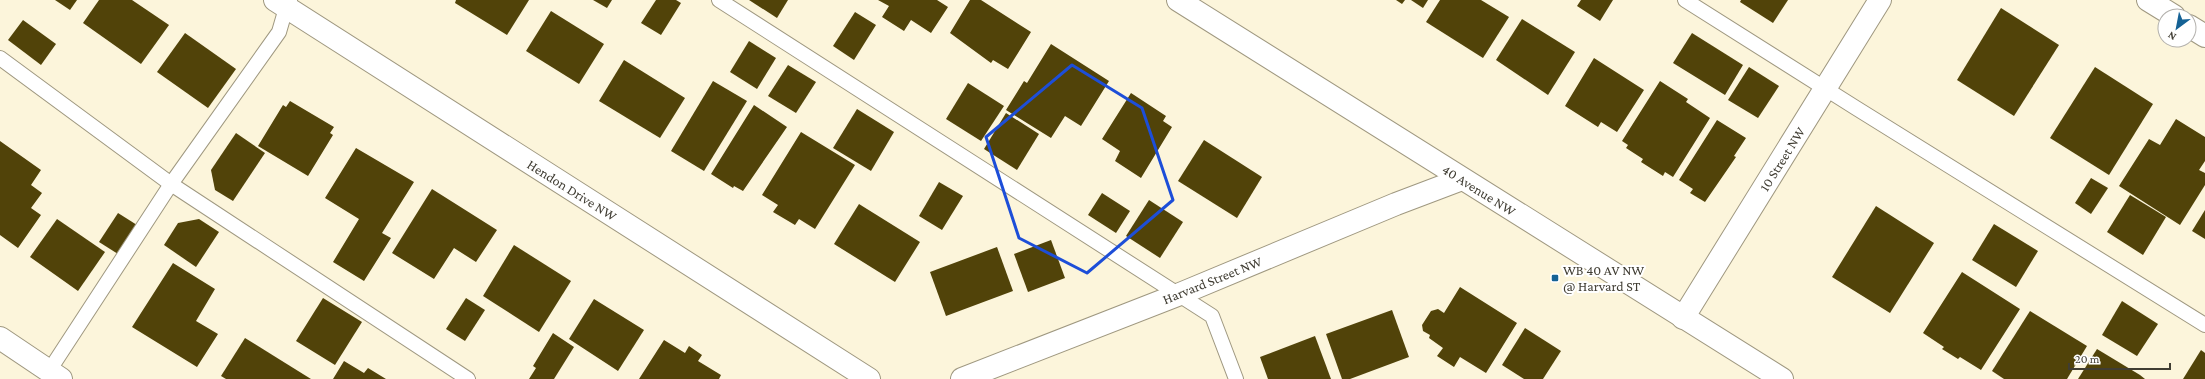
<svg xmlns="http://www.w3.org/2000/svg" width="2205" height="379" font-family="'Crimson Pro',serif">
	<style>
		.building { fill: #514309 }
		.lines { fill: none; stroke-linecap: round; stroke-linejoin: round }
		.service-casing { stroke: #9f9880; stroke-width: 16 }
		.minor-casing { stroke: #9f9880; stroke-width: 24 }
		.tertiary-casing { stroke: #9f9880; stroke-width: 24 }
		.service { stroke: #fff; stroke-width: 14 }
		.minor { stroke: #fff; stroke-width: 22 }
		.tertiary { stroke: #fff; stroke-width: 22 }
		.marked { fill: none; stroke: #1d4ed8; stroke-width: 3; stroke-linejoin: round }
		.poi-dot { fill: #156295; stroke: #fff; stroke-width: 1.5 }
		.labels { text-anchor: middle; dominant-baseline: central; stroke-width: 4; stroke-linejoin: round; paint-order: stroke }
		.street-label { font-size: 14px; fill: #403d33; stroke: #fff }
		.poi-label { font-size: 14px; fill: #403d33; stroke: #fff; text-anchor: start }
	</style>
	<rect width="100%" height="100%" fill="#fcf5db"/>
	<g class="building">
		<polygon points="55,0 77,0 70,10"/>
		<polygon points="99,0 132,0 169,25 141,64 83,23"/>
		<polygon points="456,0 529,0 507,35 455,3"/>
		<polygon points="593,0 612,0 607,8"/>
		<polygon points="656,0 676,0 681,3 661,35 641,23"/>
		<polygon points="749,0 788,0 777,18"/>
		<polygon points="878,0 937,0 948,7 931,33 911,20 904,31 882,17 889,6"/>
		<polygon points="970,0 981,0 1031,32 1008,69 993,60 991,63 950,33"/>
		<polygon points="1396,0 1405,0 1402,4"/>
		<polygon points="1411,0 1428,0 1423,8"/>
		<polygon points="1440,0 1481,0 1509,17 1483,58 1426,22"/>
		<polygon points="1581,0 1613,0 1600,21 1577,6"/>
		<polygon points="1741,0 1788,0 1773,23 1740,2"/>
		<polygon points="2001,8 2059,45 2014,116 1957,80"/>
		<polygon points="551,11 604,44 579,84 526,51"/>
		<polygon points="855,12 876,25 854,60 833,46"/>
		<polygon points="1522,19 1575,52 1548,95 1496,60"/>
		<polygon points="23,20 56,44 41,65 8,40"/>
		<polygon points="185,33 236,69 208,108 157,72"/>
		<polygon points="1692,33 1743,65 1725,95 1673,63"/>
		<polygon points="749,41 776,58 757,89 730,72"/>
		<polygon points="1051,44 1109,81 1081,126 1065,116 1051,138 1006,110 1024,81 1027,83"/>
		<polygon points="1594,58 1644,90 1617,132 1601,122 1598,127 1565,106"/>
		<polygon points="624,60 685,98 660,138 599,101"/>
		<polygon points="788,65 816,82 796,113 768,96"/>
		<polygon points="1749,67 1779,86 1758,118 1728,100"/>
		<polygon points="2095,67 2153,104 2109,175 2050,138"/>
		<polygon points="713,81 747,101 704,171 671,151"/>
		<polygon points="1660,81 1688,99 1686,102 1710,118 1673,177 1665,172 1663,176 1641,162 1643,159 1626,148 1628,145 1622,141"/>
		<polygon points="968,83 1004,106 981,141 946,119"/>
		<polygon points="1131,93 1166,116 1163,121 1172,127 1141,178 1115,161 1120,151 1102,139"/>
		<polygon points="290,101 334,127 330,133 333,135 308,176 258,146 283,105 286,107"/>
		<polygon points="754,105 787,127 743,191 734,186 733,188 711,174"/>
		<polygon points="857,109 894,132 871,171 833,148"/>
		<polygon points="1006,113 1039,134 1017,170 984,149"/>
		<polygon points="2176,119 2205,137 2205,161 2199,170 2205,173 2205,185 2180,225 2119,186 2149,139 2160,145"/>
		<polygon points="1717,120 1746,138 1734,156 1736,157 1705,202 1690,193 1693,189 1679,180"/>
		<polygon points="801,132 855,165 815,229 799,219 795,225 773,212 778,205 762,195"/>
		<polygon points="236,133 265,153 233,201 215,190 211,170"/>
		<polygon points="1204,140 1262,177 1237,218 1178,181"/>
		<polygon points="0,141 41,170 31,185 42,193 31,208 41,215 18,248 0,235"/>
		<polygon points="356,148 414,182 382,233 391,238 364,281 333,262 359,219 325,198"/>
		<polygon points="2091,178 2108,188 2091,214 2075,203"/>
		<polygon points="939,182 963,196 942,230 919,216"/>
		<polygon points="432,189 497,230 476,262 454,248 434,279 392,253"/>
		<polygon points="1102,193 1130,211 1116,233 1088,215"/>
		<polygon points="2130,195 2166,217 2143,255 2107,232"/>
		<polygon points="1149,200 1183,222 1160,258 1126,236"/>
		<polygon points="859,204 920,242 895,282 834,244"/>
		<polygon points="1876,206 1934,243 1890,313 1832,277"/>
		<polygon points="2205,210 2205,239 2192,231"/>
		<polygon points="118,213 137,225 118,254 99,242"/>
		<polygon points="57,219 105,252 78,291 30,257"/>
		<polygon points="199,219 219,232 196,267 164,245 178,223"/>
		<polygon points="1994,224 2038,251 2016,287 1972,260"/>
		<polygon points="1051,240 1065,278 1028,292 1014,254"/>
		<polygon points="514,245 571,281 539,332 483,296"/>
		<polygon points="997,247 1013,291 946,316 930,272"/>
		<polygon points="173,263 215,289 196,321 218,334 197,367 132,327"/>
		<polygon points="1962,272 2020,309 1981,370 1960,357 1958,359 1942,349 1944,347 1923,333"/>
		<polygon points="1460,287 1517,323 1486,373 1460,357 1454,367 1437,356 1443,348 1429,338 1430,335 1423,331 1422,325 1431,311 1438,309 1444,313"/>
		<polygon points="323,298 362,322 335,365 296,341"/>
		<polygon points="466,298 485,310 465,341 446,329"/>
		<polygon points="594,299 644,330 618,371 569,339"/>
		<polygon points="2122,301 2158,324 2137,356 2102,335"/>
		<polygon points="1392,310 1409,357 1350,379 1342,379 1326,334"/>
		<polygon points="2030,311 2087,346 2067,379 2004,379 1992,371"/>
		<polygon points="1525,328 1561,351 1543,379 1524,379 1502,365"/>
		<polygon points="553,333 574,347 554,379 529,379 536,368 533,366"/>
		<polygon points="1315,336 1331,379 1268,379 1260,357"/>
		<polygon points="245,338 274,356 311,379 226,379 221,376"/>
		<polygon points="664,340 685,353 689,346 702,355 698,361 721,375 719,379 639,379"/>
		<polygon points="2097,349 2140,375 2145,379 2078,379"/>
		<polygon points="2201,350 2205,353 2205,379 2183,379"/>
		<polygon points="344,361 364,373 368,368 386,379 333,379"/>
	</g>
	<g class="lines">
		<g class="service-casing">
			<g id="service">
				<polyline points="719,0 1212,316 1236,379"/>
				<polyline points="1685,0 1856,108 2205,325"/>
				<polyline points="0,58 171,184 468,379"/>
				<polyline points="49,371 171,184 279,32 286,8 290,0"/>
			</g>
		</g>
		<g class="minor-casing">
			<g id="minor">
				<polyline points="275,0 869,379"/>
				<polyline points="2148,0 2174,16"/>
				<polyline points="2189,26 2205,36"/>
				<polyline points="1683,318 1880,0"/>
				<polyline points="0,338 61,379"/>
				<polyline points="962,379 1180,294 1396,204 1462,179"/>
			</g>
		</g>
		<g class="tertiary-casing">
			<polyline id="tertiary" points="1178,0 1782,379"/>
		</g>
		<use href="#service" class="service"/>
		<use href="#minor" class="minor"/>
		<use href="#tertiary" class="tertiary"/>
	</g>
	<path class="marked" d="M1072,65l70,43 31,92 -86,73 -68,-35 -33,-101z"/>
	<rect class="poi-dot" x="1551" y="274" width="8" height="8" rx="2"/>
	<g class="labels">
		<g class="street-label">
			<text transform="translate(1782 159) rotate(-58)">10 Street NW</text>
			<text transform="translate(572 190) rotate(32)">Hendon Drive NW</text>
			<text transform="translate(1479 190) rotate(32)">40 Avenue NW</text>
			<text transform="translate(1212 280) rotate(-22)">Harvard Street NW</text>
		</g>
		<g class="poi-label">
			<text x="1563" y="270">WB 40 AV NW<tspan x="1563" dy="16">@ Harvard ST</tspan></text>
		</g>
	</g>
	<g transform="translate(2177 28) rotate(212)"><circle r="19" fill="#ffffff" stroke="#b3b1ad"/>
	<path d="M0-3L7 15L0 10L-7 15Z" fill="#156295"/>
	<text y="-6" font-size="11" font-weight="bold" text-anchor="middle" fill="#403d33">N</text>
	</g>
	<path d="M2069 363v6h101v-6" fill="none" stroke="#403d33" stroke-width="2"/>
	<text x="2075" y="363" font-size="12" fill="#403d33" stroke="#ffffff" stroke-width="3" paint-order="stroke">20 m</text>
</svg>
